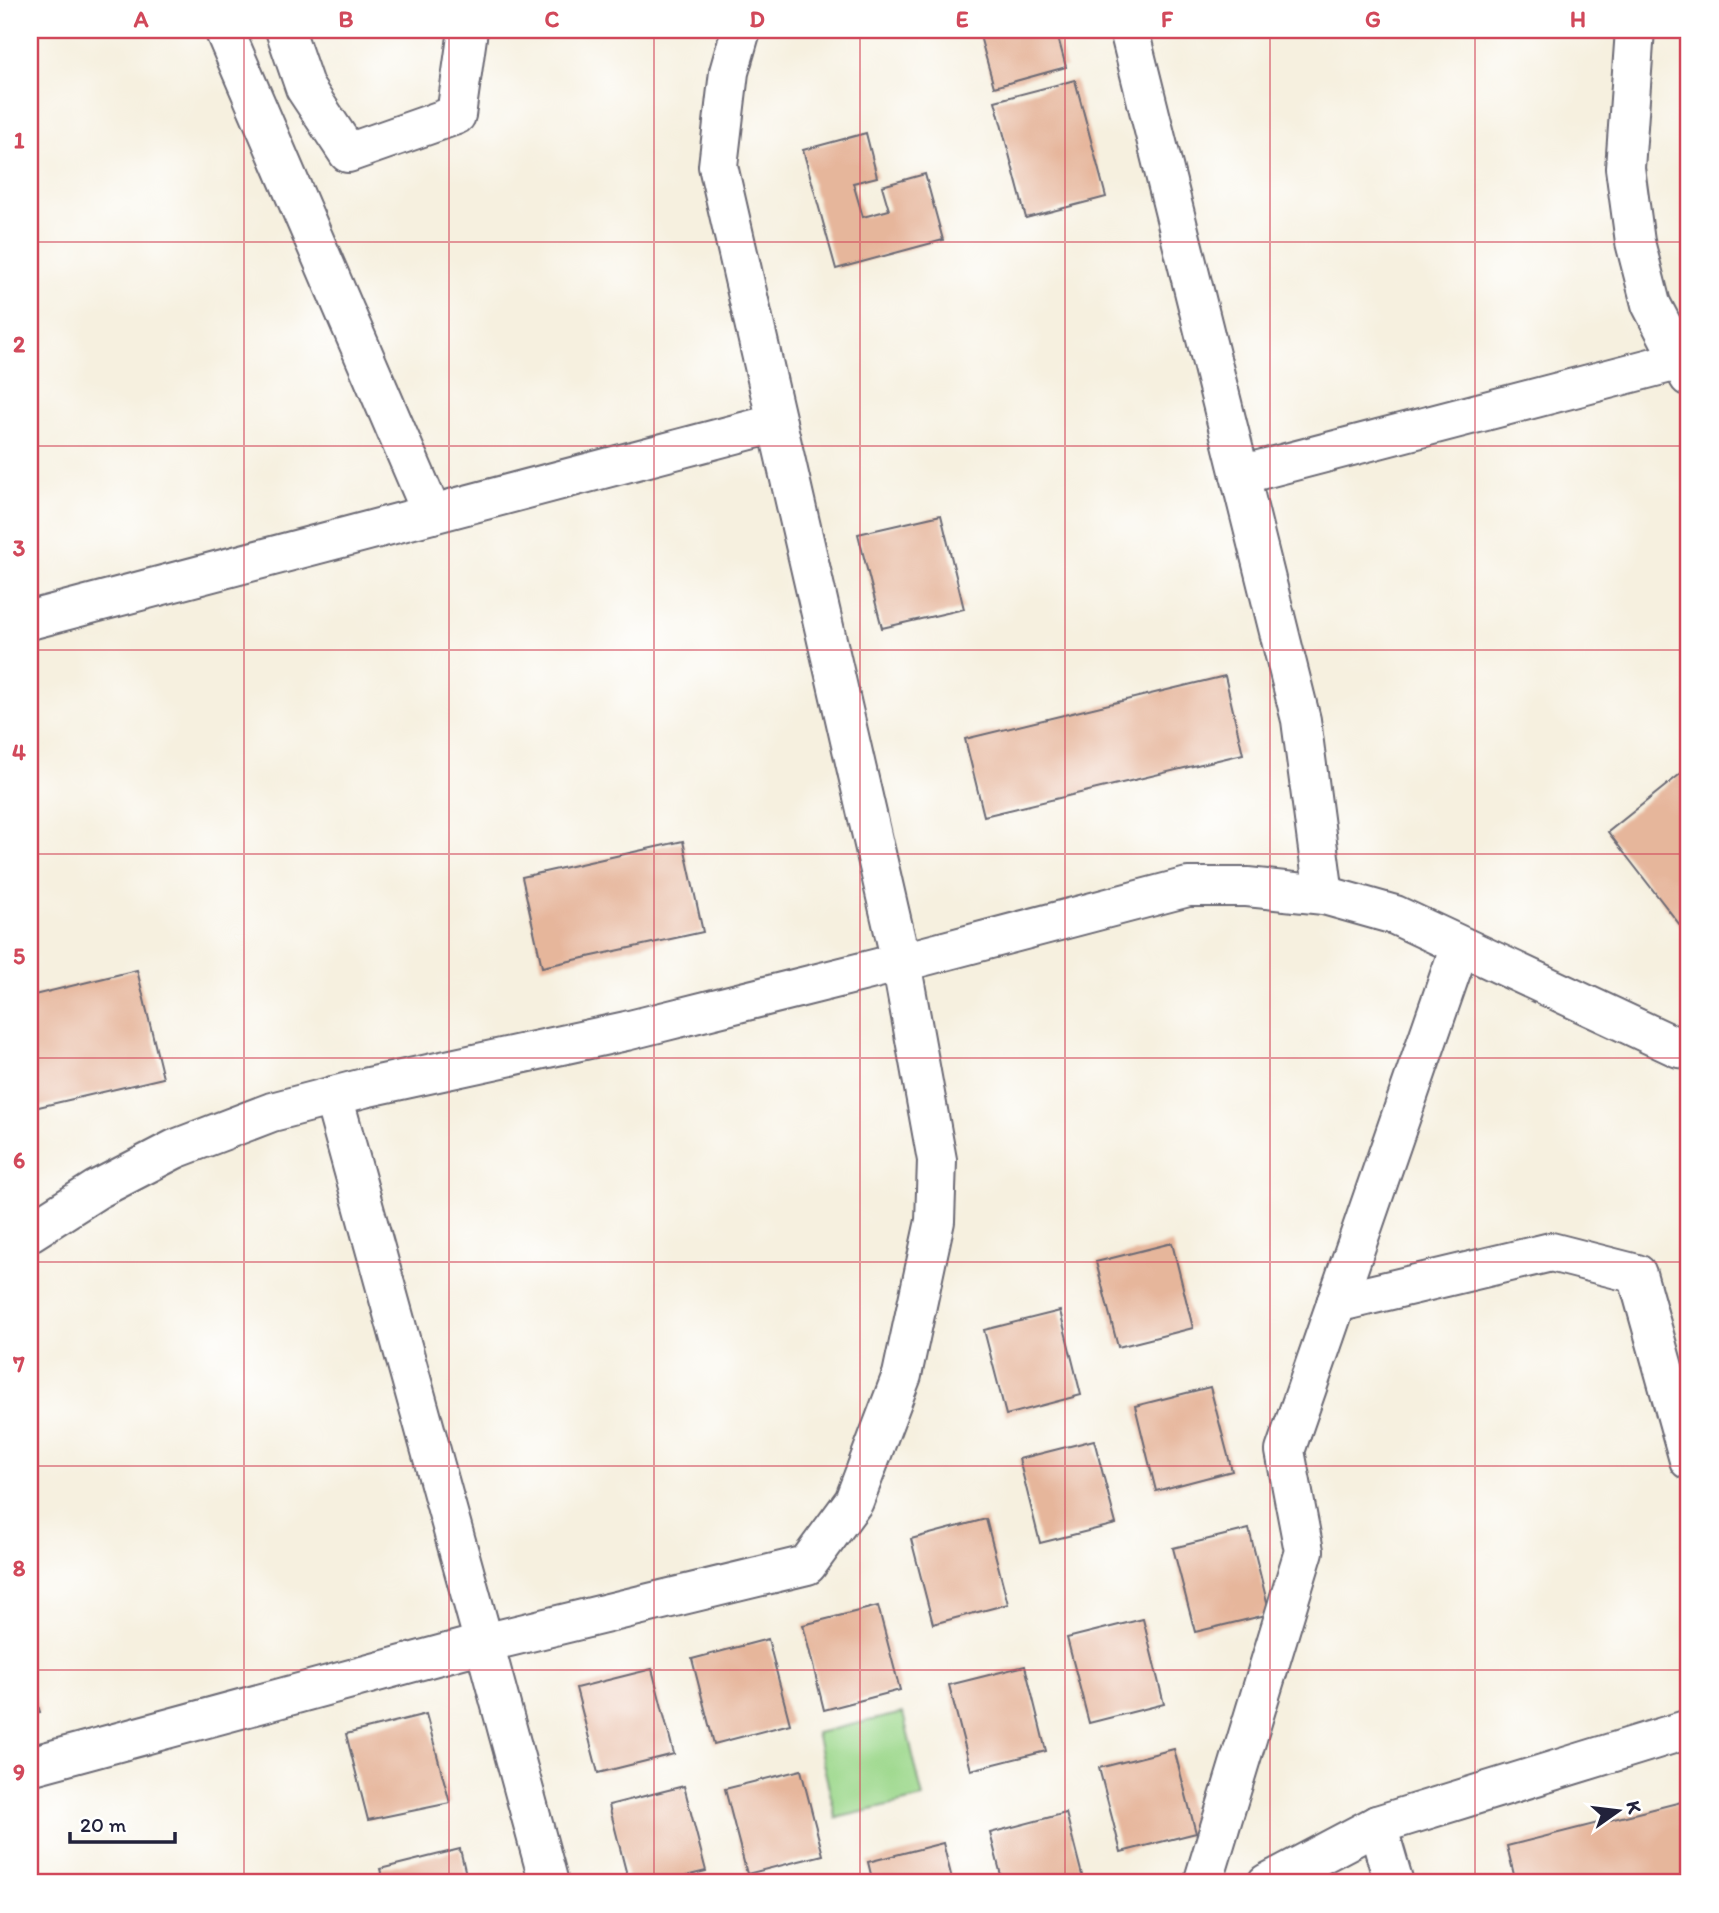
<svg xmlns="http://www.w3.org/2000/svg" width="1719" height="1913" font-family="Itim,sans-serif">
	<style>
		.green { fill: #9dd88c; stroke: #607d64; stroke-width: 2 }
		.building { fill: #e6b69b }
		.lines { fill: none; stroke-linecap: round; stroke-linejoin: round }
		.minor-casing { stroke: #6c6a74; stroke-width: 42 }
		.minor { stroke: #fff; stroke-width: 38 }
		.grid { fill: none; stroke: #d1495b; stroke-width: 2; stroke-opacity: 0.55 }
		.neatline { fill: none; stroke: #d1495b; stroke-width: 2.5 }
		.grid-label { font-size: 23px; text-anchor: middle; font-weight: bold; fill: #d1495b }
	</style>
	<rect width="100%" height="100%" fill="#fff"/>
	<filter id="ink" filterUnits="userSpaceOnUse"><feTurbulence type="fractalNoise" baseFrequency=".0143" numOctaves="2"/><feDisplacementMap in="SourceGraphic" scale="14" xChannelSelector="R" yChannelSelector="G"/><feConvolveMatrix kernelMatrix="1 2 1 2 8 2 1 2 1" color-interpolation-filters="sRGB"/></filter>
	<filter id="wash" filterUnits="userSpaceOnUse"><feTurbulence type="fractalNoise" baseFrequency=".00686" numOctaves="4" result="noise"/><feDisplacementMap in="SourceGraphic" scale="28" xChannelSelector="R" yChannelSelector="G"/><feGaussianBlur stdDeviation="1.57" result="paint"/><feColorMatrix in="noise" values="0 0 0 0 0 0 0 0 0 0 0 0 0 0 0 0 0 1.4 0 .05"/><feComposite in="paint" operator="in"/></filter>
	<g filter="url(#wash)">
		<rect width="100%" height="100%" fill="#f6f0df"/>
		<polygon class="green" points="903,1713 923,1798 836,1818 816,1733"/>
		<g id="blocks">
			<g class="building">
				<polygon points="1004,30 1056,30 1066,67 994,87 980,36"/>
				<polygon points="1075,80 1106,197 1026,218 995,101"/>
				<polygon points="866,133 877,177 853,183 863,217 889,210 882,186 925,174 943,240 836,269 803,150"/>
				<polygon points="941,515 964,609 882,628 858,534"/>
				<polygon points="1225,676 1243,754 984,816 965,739"/>
				<polygon points="1689,767 1689,917 1680,925 1608,832"/>
				<polygon points="683,841 703,932 542,967 522,877"/>
				<polygon points="137,970 163,1078 30,1109 30,996"/>
				<polygon points="1172,1243 1193,1328 1118,1347 1096,1262"/>
				<polygon points="1060,1311 1081,1395 1006,1415 984,1330"/>
				<polygon points="1210,1387 1232,1471 1156,1491 1135,1406"/>
				<polygon points="1094,1440 1116,1524 1040,1543 1019,1459"/>
				<polygon points="986,1519 1008,1604 933,1624 911,1539"/>
				<polygon points="1249,1529 1270,1614 1195,1632 1173,1548"/>
				<polygon points="878,1606 900,1690 824,1710 803,1625"/>
				<polygon points="1143,1619 1164,1704 1089,1723 1067,1638"/>
				<polygon points="768,1639 790,1724 714,1744 692,1659"/>
				<polygon points="1025,1666 1046,1751 971,1770 949,1685"/>
				<polygon points="652,1669 674,1754 598,1773 576,1688"/>
				<polygon points="30,1680 40,1712 30,1715"/>
				<polygon points="426,1714 450,1803 368,1820 346,1734"/>
				<polygon points="1174,1749 1196,1833 1121,1852 1099,1768"/>
				<polygon points="801,1770 823,1855 747,1874 725,1789"/>
				<polygon points="684,1786 706,1871 657,1883 629,1883 609,1805"/>
				<polygon points="1689,1800 1689,1881 1680,1883 1516,1883 1507,1846"/>
				<polygon points="1066,1813 1084,1883 1003,1883 990,1833"/>
				<polygon points="943,1843 953,1883 873,1883 868,1862"/>
				<polygon points="460,1849 468,1883 384,1883 380,1869"/>
			</g>
		</g>
	</g>
	<g filter="url(#ink)">
		<use href="#blocks" fill-opacity="0" stroke="#6c6a74" stroke-width="2"/>
		<g class="lines">
			<g class="minor-casing">
				<g id="minor">
					<polyline points="224,30 432,514"/>
					<polyline points="285,30 305,88 348,153 456,115 468,30"/>
					<polyline points="1129,30 1301,720 1324,895"/>
					<polyline points="1635,30 1625,168 1635,242 1651,304 1689,377"/>
					<polyline points="1240,475 1689,358"/>
					<polyline points="30,620 777,423"/>
					<polyline points="333,1096 484,1643 807,1565 854,1501 902,1375 935,1221 937,1160 901,962 718,166 729,72 741,30"/>
					<polyline points="30,1232 96,1190 175,1149 272,1112 364,1088 626,1031 914,959 1188,887 1247,887 1324,895 1395,915 1679,1048 1689,1049"/>
					<polyline points="1336,1303 1551,1252 1637,1274 1689,1460"/>
					<polyline points="30,1766 484,1643 549,1883"/>
					<polyline points="1377,1825 1394,1883"/>
					<polyline points="1203,1883 1304,1551 1285,1451 1460,946"/>
					<polyline points="1267,1883 1377,1825 1689,1729"/>
				</g>
			</g>
			<use href="#minor" class="minor"/>
		</g>
	</g>
	<path class="grid" d="M244,30v1853M449,30v1853M654,30v1853M860,30v1853M1065,30v1853M1270,30v1853M1475,30v1853M30,242h1659M30,446h1659M30,650h1659M30,854h1659M30,1058h1659M30,1262h1659M30,1466h1659M30,1670h1659"/>
	<rect width="1719" height="1913" fill="none" stroke="#fff" stroke-width="77"/>
	<g transform="translate(1618 1811) rotate(76)" stroke="#ffffff" stroke-width="5" paint-order="stroke">
	<path d="M0-5L12 26L0 18L-12 26Z" fill="#22223b"/>
	<text y="-10" font-size="19" font-weight="bold" text-anchor="middle" fill="#22223b">K</text>
	</g>
	<path d="M70 1832v10h105v-10" fill="none" stroke="#22223b" stroke-width="3.5"/>
	<text x="80" y="1832" font-size="21" fill="#22223b" stroke="#ffffff" stroke-width="5" paint-order="stroke">20 m</text>
	<rect x="38" y="38" width="1642" height="1836" class="neatline"/>
	<g class="grid-label">
		<text x="141" y="27">A</text>
		<text x="346" y="27">B</text>
		<text x="552" y="27">C</text>
		<text x="757" y="27">D</text>
		<text x="962" y="27">E</text>
		<text x="1167" y="27">F</text>
		<text x="1373" y="27">G</text>
		<text x="1578" y="27">H</text>
		<text x="19" y="148">1</text>
		<text x="19" y="352">2</text>
		<text x="19" y="556">3</text>
		<text x="19" y="760">4</text>
		<text x="19" y="964">5</text>
		<text x="19" y="1168">6</text>
		<text x="19" y="1372">7</text>
		<text x="19" y="1576">8</text>
		<text x="19" y="1780">9</text>
	</g>
</svg>
